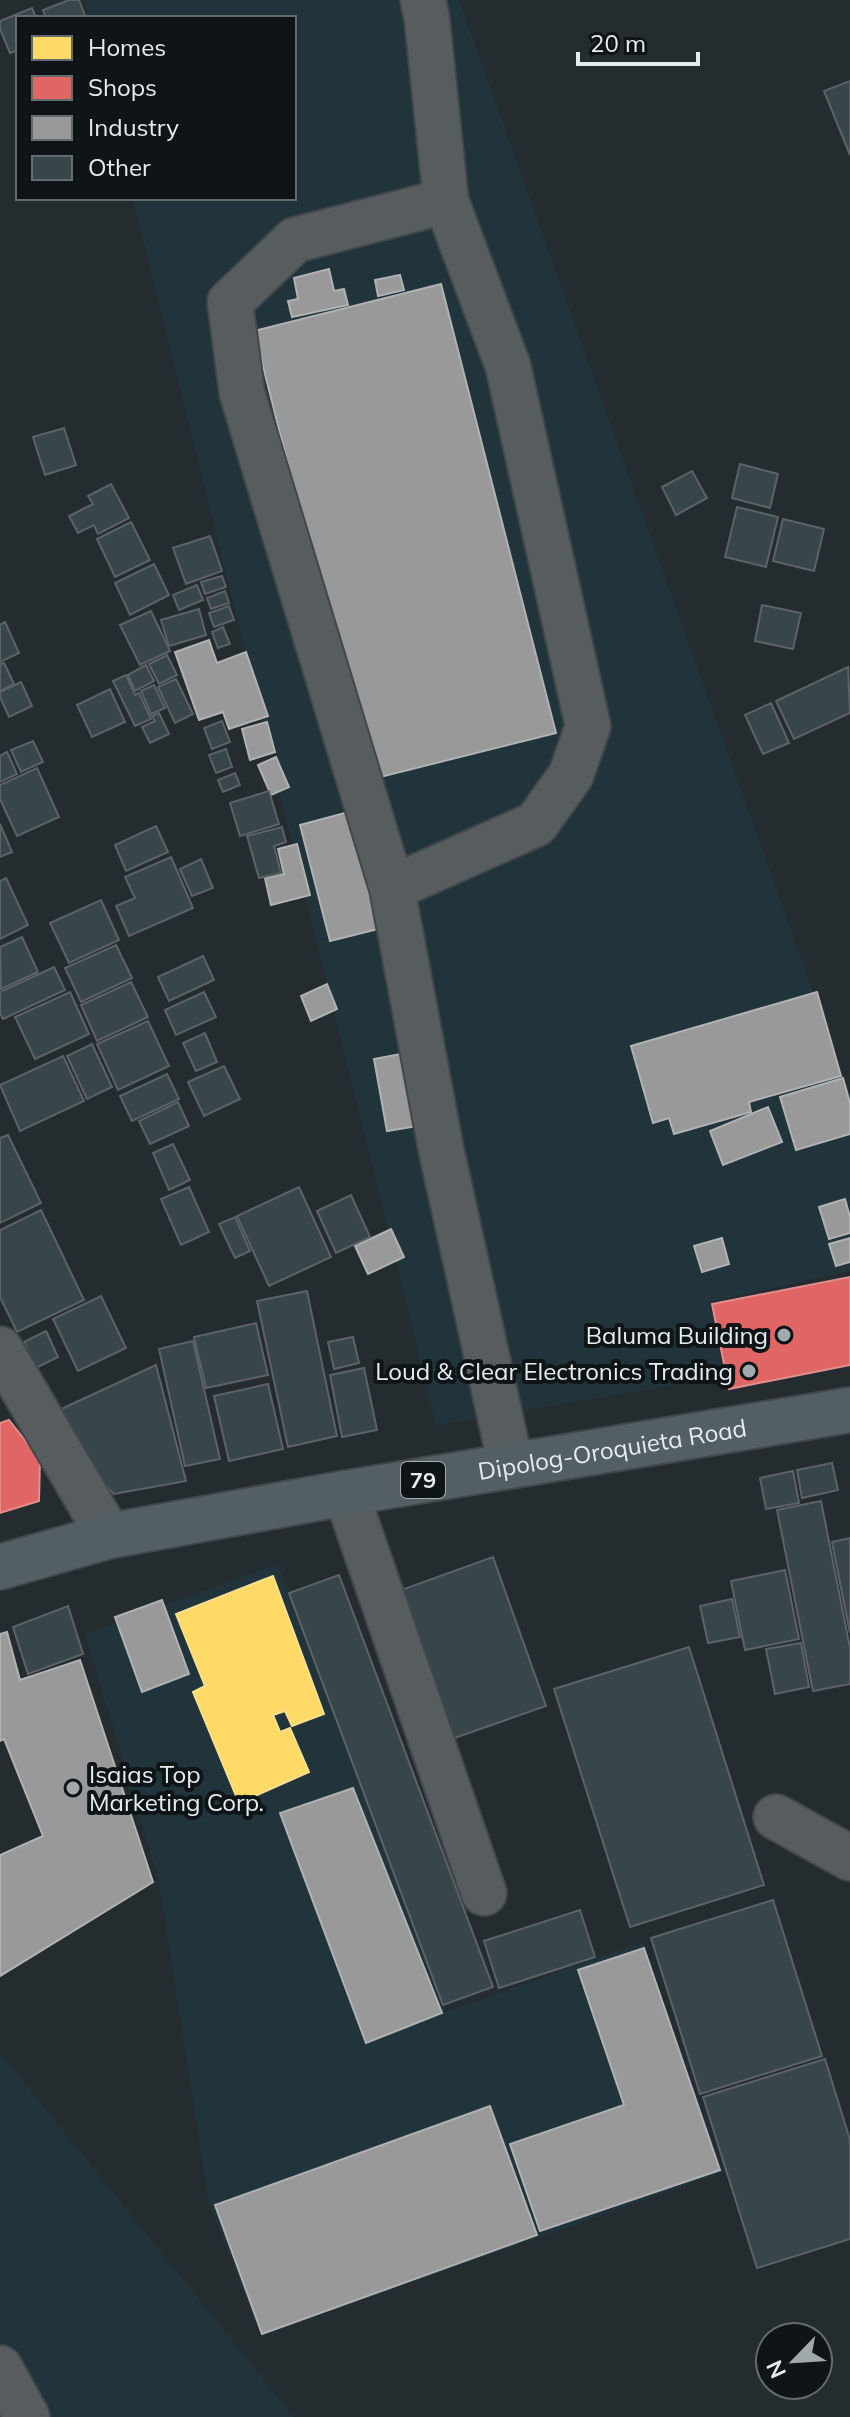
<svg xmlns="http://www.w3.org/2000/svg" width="850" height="2417" font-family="Mulish,sans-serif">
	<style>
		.built { fill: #21343b }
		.homes { fill: #ffd966; stroke: #f7df8f; stroke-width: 2 }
		.shops { fill: #e06666; stroke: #e18e8f; stroke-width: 2 }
		.industry { fill: #999; stroke: #b0b2b3; stroke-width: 2 }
		.building { fill: #38464c; stroke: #5c6265; stroke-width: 2 }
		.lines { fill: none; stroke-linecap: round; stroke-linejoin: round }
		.minor-casing { stroke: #42474a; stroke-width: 48 }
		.major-casing { stroke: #42474a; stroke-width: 48 }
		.minor { stroke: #575d5f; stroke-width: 44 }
		.major { stroke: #535f63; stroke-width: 44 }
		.poi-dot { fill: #a1a9ac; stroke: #0f1517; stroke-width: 3 }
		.labels { text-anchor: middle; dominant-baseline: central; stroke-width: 8; stroke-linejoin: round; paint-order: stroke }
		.shield { fill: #0f1517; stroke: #a4acaf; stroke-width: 2 }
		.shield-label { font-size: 22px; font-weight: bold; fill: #e4ecf0 }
		.poi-label { font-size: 24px; fill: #e4ecf0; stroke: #0f1517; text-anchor: end }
		.street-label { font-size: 24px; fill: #e4ecf0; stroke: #0f1517 }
	</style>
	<rect width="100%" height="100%" fill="#252c2f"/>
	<g class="built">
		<polygon points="84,0 459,0 850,1095 850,1271 710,1302 724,1377 436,1425 133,198 294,198 294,18 89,18"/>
		<polygon points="278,1564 445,2012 643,1942 723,2172 261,2336 209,2204 159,1882 85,1634"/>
		<polygon points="0,2052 294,2417 0,2417"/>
	</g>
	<polygon class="homes" points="273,1576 324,1714 292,1726 285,1711 273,1715 280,1732 290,1728 309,1772 239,1803 193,1692 205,1686 176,1614"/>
	<g class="shops">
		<polygon points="850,1277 850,1365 729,1389 712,1304"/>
		<polygon points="9,1420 40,1459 39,1501 0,1513 0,1423"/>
	</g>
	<g class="industry">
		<polygon points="329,269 334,291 344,289 348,305 292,317 288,301 298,299 294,278"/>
		<polygon points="400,275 404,290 378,296 375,280"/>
		<polygon points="441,284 556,733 368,780 254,331"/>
		<polygon points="209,640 217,663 246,652 268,716 229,729 223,712 199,720 175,652"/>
		<polygon points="267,722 275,752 250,760 242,729"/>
		<polygon points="276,757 289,787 271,795 258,765"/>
		<polygon points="360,809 390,926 330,941 300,825"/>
		<polygon points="297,844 310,895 271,905 265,878 284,874 278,849"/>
		<polygon points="327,984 337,1009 311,1021 301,996"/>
		<polygon points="817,992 841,1076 749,1102 751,1112 674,1134 669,1118 653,1123 631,1046"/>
		<polygon points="417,1051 430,1124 387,1131 374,1059"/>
		<polygon points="843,1078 850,1103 850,1134 796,1150 780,1097"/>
		<polygon points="768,1107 782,1142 723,1165 710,1131"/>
		<polygon points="845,1199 850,1217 850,1233 829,1239 819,1207"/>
		<polygon points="391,1229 404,1257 368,1274 355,1246"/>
		<polygon points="722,1238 729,1264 702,1272 694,1246"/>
		<polygon points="850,1238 850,1262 836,1266 829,1244"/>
		<polygon points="162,1600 189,1674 142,1692 115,1617"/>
		<polygon points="7,1632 20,1680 80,1660 153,1882 0,1976 0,1855 43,1836 4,1739 0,1741 0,1634"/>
		<polygon points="353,1788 442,2013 366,2043 280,1813"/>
		<polygon points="644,1948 720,2170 540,2231 510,2144 624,2105 578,1970"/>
		<polygon points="490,2106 537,2235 262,2334 215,2205"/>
	</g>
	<g class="building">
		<polygon points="69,0 79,0 86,18 46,18 43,10"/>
		<polygon points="32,8 36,18 18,18 18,50 10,53 0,29 0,21"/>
		<polygon points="850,81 850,155 824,91"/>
		<polygon points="64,428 76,465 45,475 33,437"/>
		<polygon points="740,464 778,474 770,508 732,498"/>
		<polygon points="692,471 707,498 676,515 662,487"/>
		<polygon points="111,484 129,518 98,534 94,525 78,533 69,516 93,504 88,496"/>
		<polygon points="737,507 778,517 766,567 725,557"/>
		<polygon points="783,519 824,529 814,571 773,561"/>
		<polygon points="131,522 150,560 115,577 97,539"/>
		<polygon points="210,536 222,571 186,584 173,548"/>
		<polygon points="154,564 169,595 130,615 115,583"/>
		<polygon points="222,576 226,587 205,594 201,582"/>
		<polygon points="197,585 203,600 179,610 173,595"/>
		<polygon points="225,591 229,603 211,609 207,598"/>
		<polygon points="762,605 801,613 793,649 755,641"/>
		<polygon points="229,606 234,620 214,627 209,613"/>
		<polygon points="199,609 206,635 169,646 161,620"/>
		<polygon points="151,611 170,651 140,665 120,625"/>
		<polygon points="5,622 19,653 0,662 0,625"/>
		<polygon points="223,627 230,644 218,648 212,632"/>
		<polygon points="167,655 177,675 159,684 149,664"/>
		<polygon points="4,663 14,684 0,691 0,664"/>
		<polygon points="146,665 154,681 135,691 128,675"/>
		<polygon points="848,667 850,713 794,739 776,701"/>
		<polygon points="126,675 135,695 139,693 151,719 135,726 113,681"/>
		<polygon points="176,679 193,714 175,723 158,687"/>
		<polygon points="21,682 32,706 9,717 0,697 0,692"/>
		<polygon points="154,685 165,708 151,714 141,691"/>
		<polygon points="110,689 125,722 92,737 77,705"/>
		<polygon points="771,703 789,743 763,754 745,715"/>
		<polygon points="159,713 169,734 150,743 142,727 155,721 152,716"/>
		<polygon points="222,721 230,742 212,749 204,728"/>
		<polygon points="33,741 43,762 21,772 11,750"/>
		<polygon points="226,749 232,767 216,773 209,755"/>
		<polygon points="7,752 17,774 0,782 0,756"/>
		<polygon points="37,768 59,817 17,836 0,799 0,785"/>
		<polygon points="235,773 240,785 223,792 218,780"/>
		<polygon points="269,791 279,824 240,836 230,803"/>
		<polygon points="0,824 12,852 0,857"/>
		<polygon points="156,826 168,852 126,871 115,845"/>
		<polygon points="282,827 286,842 274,846 281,873 259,878 247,836"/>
		<polygon points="171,857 193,908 129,936 116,906 135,898 125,877"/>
		<polygon points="201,859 213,888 192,896 180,869"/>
		<polygon points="6,878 28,925 0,939 0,881"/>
		<polygon points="101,900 119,940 69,963 50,923"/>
		<polygon points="22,937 38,972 1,989 0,947"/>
		<polygon points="116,945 132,978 81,1002 65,968"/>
		<polygon points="203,956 214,980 169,1001 158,977"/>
		<polygon points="54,967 65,990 3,1019 0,1013 0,992"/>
		<polygon points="131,982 148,1017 97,1041 81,1005"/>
		<polygon points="70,992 89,1034 35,1059 15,1017"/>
		<polygon points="204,992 216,1017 176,1035 165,1010"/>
		<polygon points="148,1021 169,1066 118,1090 97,1044"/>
		<polygon points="205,1033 217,1062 196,1071 183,1043"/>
		<polygon points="92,1044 112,1087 87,1099 67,1056"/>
		<polygon points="63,1056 84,1101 20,1131 0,1085"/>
		<polygon points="224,1066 240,1099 204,1116 188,1082"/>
		<polygon points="167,1074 179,1099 132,1121 120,1096"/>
		<polygon points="178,1102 189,1126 150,1144 139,1121"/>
		<polygon points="8,1135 41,1203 0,1223 0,1138"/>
		<polygon points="173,1144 190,1180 169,1190 153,1153"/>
		<polygon points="189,1187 209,1232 181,1245 161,1199"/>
		<polygon points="299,1187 331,1257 269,1286 237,1216"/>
		<polygon points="351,1195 370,1237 336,1253 317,1211"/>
		<polygon points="41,1210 84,1300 17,1332 0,1297 0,1230"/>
		<polygon points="235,1217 250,1251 235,1258 219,1224"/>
		<polygon points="307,1291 337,1436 288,1447 257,1301"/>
		<polygon points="101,1296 126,1348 78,1371 53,1319"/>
		<polygon points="256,1323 268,1375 206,1388 194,1337"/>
		<polygon points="46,1331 58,1357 36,1368 24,1342"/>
		<polygon points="353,1337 359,1363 334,1369 328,1342"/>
		<polygon points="193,1341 220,1459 185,1466 159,1349"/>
		<polygon points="156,1365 186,1481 114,1494 79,1458 57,1411"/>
		<polygon points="364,1368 377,1430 342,1437 330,1375"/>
		<polygon points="268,1384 283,1449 229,1461 214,1396"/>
		<polygon points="832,1463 838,1490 802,1498 797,1470"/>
		<polygon points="793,1471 799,1503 766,1509 760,1478"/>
		<polygon points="821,1501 850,1648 850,1684 813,1691 777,1510"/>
		<polygon points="850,1538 850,1633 832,1542"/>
		<polygon points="493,1557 546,1706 446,1741 393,1593"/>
		<polygon points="785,1570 799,1639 745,1650 731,1581"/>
		<polygon points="339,1575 493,1987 443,2005 289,1593"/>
		<polygon points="732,1599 740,1637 708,1643 700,1606"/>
		<polygon points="68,1606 83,1654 28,1674 13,1627"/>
		<polygon points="801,1643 809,1687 775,1694 766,1649"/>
		<polygon points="689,1647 764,1885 630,1927 554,1689"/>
		<polygon points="773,1900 822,2056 700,2094 651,1938"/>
		<polygon points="580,1910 595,1957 499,1988 484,1941"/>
		<polygon points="825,2059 850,2140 850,2239 757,2268 703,2097"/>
	</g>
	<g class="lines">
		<g class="minor-casing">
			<g id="minor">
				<polyline points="423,0 427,19 446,201"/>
				<polyline points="392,888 536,824 571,775 588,726 508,366 446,201 295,240 230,302 242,393 392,888 441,1149 511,1466"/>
				<polyline points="0,1349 109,1536"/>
				<polyline points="346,1493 484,1893"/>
				<polyline points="776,1817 850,1858"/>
				<polyline points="0,2368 27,2417"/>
			</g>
		</g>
		<g class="major-casing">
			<g id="major">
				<path id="s1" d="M0,1567l109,-31 237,-43 504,-83"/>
			</g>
		</g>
		<use href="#minor" class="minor"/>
		<use href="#major" class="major"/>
	</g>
	<g class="poi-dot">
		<circle cx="784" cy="1335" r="8"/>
		<circle cx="749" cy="1371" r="8"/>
		<circle cx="73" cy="1788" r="8"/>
	</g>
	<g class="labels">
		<rect class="shield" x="401" y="1462" width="44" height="36" rx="6"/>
		<g class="shield-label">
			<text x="423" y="1480">79</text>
		</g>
		<g class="poi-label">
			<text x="768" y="1335">Baluma Building</text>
			<text x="733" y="1371">Loud &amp; Clear Electronics Trading</text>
			<text x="89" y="1774" text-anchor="start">Isaias Top<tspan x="89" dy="28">Marketing Corp.</tspan></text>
		</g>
		<g class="street-label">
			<text stroke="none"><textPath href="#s1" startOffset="624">Dipolog-Oroquieta Road</textPath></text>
		</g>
	</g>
	<rect x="16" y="16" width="280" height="184" fill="#0f1517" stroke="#646b6e" stroke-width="2"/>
	<rect x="32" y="36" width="40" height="24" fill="#ffd966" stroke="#646b6e" stroke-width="2"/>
	<text x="88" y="56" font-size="24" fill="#e4ecf0">Homes</text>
	<rect x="32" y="76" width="40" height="24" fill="#e06666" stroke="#646b6e" stroke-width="2"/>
	<text x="88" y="96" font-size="24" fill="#e4ecf0">Shops</text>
	<rect x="32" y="116" width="40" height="24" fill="#999999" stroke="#646b6e" stroke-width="2"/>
	<text x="88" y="136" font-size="24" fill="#e4ecf0">Industry</text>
	<rect x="32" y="156" width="40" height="24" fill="#38464c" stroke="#646b6e" stroke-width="2"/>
	<text x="88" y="176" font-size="24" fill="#e4ecf0">Other</text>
	<g transform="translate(794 2361) rotate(245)"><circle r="38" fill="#0f1517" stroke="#646b6e" stroke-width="2"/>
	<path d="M0-6L14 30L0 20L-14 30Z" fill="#a1a9ac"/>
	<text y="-12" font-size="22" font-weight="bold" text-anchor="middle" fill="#e4ecf0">N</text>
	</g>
	<path d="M578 52v12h120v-12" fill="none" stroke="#e4ecf0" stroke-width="4"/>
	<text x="590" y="52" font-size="24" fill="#e4ecf0" stroke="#0f1517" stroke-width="6" paint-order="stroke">20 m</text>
</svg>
